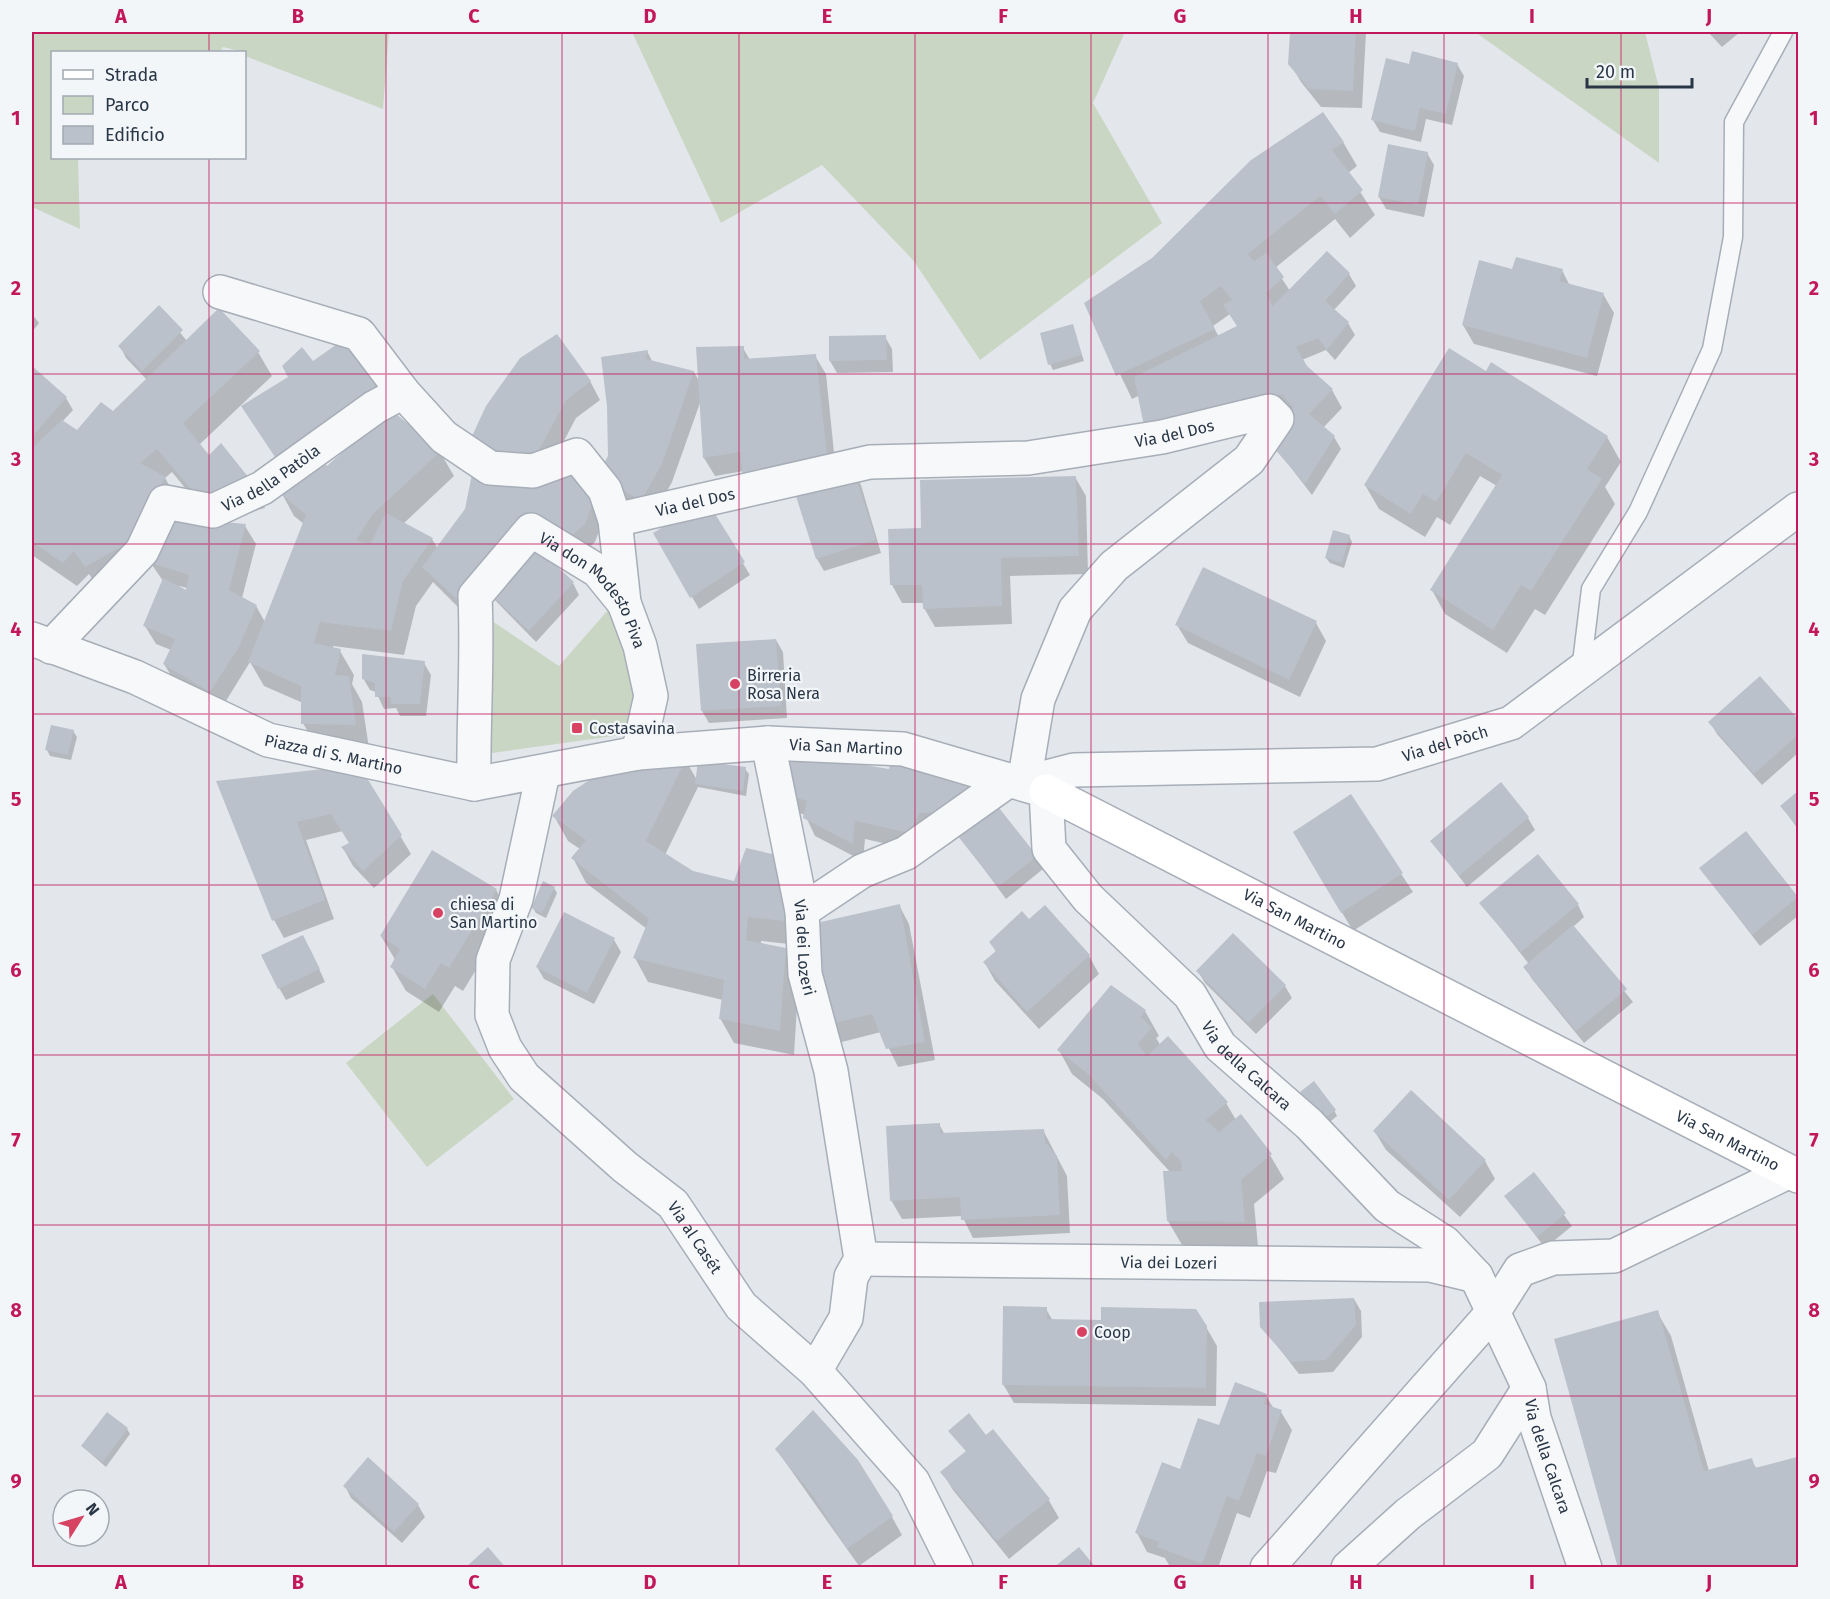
<svg xmlns="http://www.w3.org/2000/svg" width="1830" height="1599" font-family="'Fira Sans',sans-serif">
	<style>
		.green { fill: #cad6c4 }
		.shadow { fill: #0003; fill-rule: evenodd }
		.building { fill: #bac1ca }
		.lines { fill: none; stroke-linecap: round; stroke-linejoin: round }
		.lane-casing { stroke: #a7aeb7; stroke-width: 21 }
		.street-casing { stroke: #a7aeb7; stroke-width: 36 }
		.secondary-casing { stroke: #a7aeb7; stroke-width: 36 }
		.lane { stroke: #f6f8fa; stroke-width: 18 }
		.street { stroke: #f6f8fa; stroke-width: 33 }
		.secondary { stroke: #fff; stroke-width: 33 }
		.grid { fill: none; stroke: #c2185b; stroke-width: 1.5; stroke-opacity: 0.55 }
		.poi-dot { fill: #d74262; stroke: #f3f6f9; stroke-width: 2 }
		.labels { text-anchor: middle; dominant-baseline: central; stroke-width: 4.5; stroke-linejoin: round; paint-order: stroke }
		.street-label { font-size: 16px; fill: #293646; stroke: #f3f6f9 }
		.poi-label { font-size: 16px; fill: #293646; stroke: #f3f6f9; text-anchor: start }
		.neatline { fill: none; stroke: #c2185b; stroke-width: 2 }
		.grid-label { font-size: 20px; text-anchor: middle; font-weight: bold; fill: #c2185b }
	</style>
	<rect width="100%" height="100%" fill="#e3e7ec"/>
	<g class="green">
		<polygon points="32,32 389,32 383,109 245,56 244,52 223,47 220,52 52,52 52,158 78,158 80,229 32,207"/>
		<polygon points="632,32 1125,32 1093,103 1162,223 980,360 913,260 822,165 721,223"/>
		<polygon points="1475,32 1645,32 1659,88 1659,163"/>
		<polygon points="615,602 643,732 478,755 483,615 559,666"/>
		<polygon points="433,994 514,1099 427,1167 346,1063"/>
	</g>
	<g class="shadow">
		<polygon points="1291,32 1366,32 1362,108 1321,107 1301,82 1290,63"/>
		<polygon points="1708,32 1740,32 1722,47"/>
		<polygon points="1457,64 1464,76 1452,125 1426,119 1421,142 1380,132 1373,120 1410,65"/>
		<path d="M1343,142l14,24 -9,7 27,42 -25,23 -15,-19 -60,49 15,23 59,-17 7,12 -22,24 14,13 7,12 -20,25 -9,-10 -24,10 4,8 26,22 10,18 -19,20 11,9 7,12 -29,46 -37,-48 17,-34 -152,-18 -8,4 -46,-95zM1230,314l8,13 -19,10 -6,-11z"/>
		<polygon points="1427,153 1434,165 1424,217 1386,209 1379,197"/>
		<polygon points="1562,270 1570,286 1603,294 1614,313 1597,376 1474,344 1463,325 1513,271"/>
		<path d="M159,307l28,34 71,11 14,24 -73,69 10,12 43,27 13,24 -52,14 -41,-50 -7,6 14,24 -9,17 75,7 11,18 -14,54 14,8 9,16 39,-98 -10,-8 -13,-24 31,-129 79,49 49,40 14,24 -51,48 29,15 6,10 28,-39 12,-42 112,-87 10,19 -24,18 -30,57h23l36,40 -10,27 -15,13 -51,-11 44,39 6,12 -43,47 -45,-46 -19,25 -39,-39 -17,24 -12,49 -71,-9v3l7,2 14,24 -2,9 10,18 7,46h-52l-14,-25v-20l-39,-17 -14,-24 -29,47 -46,-27 -11,-18 7,-14 -15,-6 -11,-18 18,-45 -13,-19 -50,28 -11,-16 -12,12 -45,-31v-187l34,30 7,12 -11,12 15,10 36,-19 34,-33 -21,-22 -6,-12zM372,425l-45,43 -7,-8zM179,586l8,2v4l-9,-4z"/>
		<polygon points="32,314 39,323 32,332"/>
		<polygon points="1072,325 1084,361 1053,370 1050,364"/>
		<polygon points="885,337 892,349 893,372 837,373 830,361"/>
		<polygon points="743,348 750,360 815,356 826,374 836,472 744,471 715,476 704,458 701,400 672,482 652,518 610,493 609,457 647,351 653,363 694,372 700,383"/>
		<polygon points="1486,373 1607,437 1621,462 1605,487 1615,504 1545,615 1535,609 1507,653 1445,614 1432,590 1497,486 1480,476 1450,525 1437,517 1425,537 1379,509 1365,485"/>
		<polygon points="854,473 861,485 881,553 824,571 817,559 796,491"/>
		<polygon points="1075,477 1086,496 1088,574 1010,576 1012,624 935,627 924,608 924,603 902,603 892,585 923,530"/>
		<polygon points="707,503 750,575 699,609 655,533"/>
		<polygon points="1349,536 1352,542 1344,568 1330,563 1326,558"/>
		<polygon points="1316,623 1326,641 1300,697 1188,643 1177,625"/>
		<polygon points="776,640 783,652 787,718 709,723 702,711"/>
		<polygon points="424,663 431,675 426,716 400,716 396,708 384,709 376,692 370,690 363,678"/>
		<polygon points="1760,678 1798,721 1798,753 1762,785 1717,734 1710,722"/>
		<polygon points="73,731 77,737 71,760 50,756 47,750"/>
		<polygon points="686,761 697,780 745,769 749,774 746,796 698,787 665,855 692,873 735,883 794,882 806,946 761,941 761,945 785,950 799,974 794,1055 734,1043 720,1018 723,1000 648,982 635,958 647,929 586,883 573,858 580,849 568,841 554,816"/>
		<polygon points="359,767 411,854 374,888 353,866 343,848 351,844 343,831 306,840 334,919 284,938 274,920 218,782"/>
		<polygon points="1798,793 1798,829 1782,807"/>
		<polygon points="786,794 996,806 1043,869 1006,899 959,835 919,851 865,839 863,861 815,836 805,815 797,812"/>
		<polygon points="1350,796 1413,892 1353,931 1295,833"/>
		<polygon points="1528,818 1535,830 1467,887 1432,841"/>
		<polygon points="1746,833 1798,900 1798,916 1760,946 1701,869"/>
		<polygon points="554,888 557,893 546,918 536,913 533,908"/>
		<polygon points="496,890 510,914 463,991 455,986 439,1012 406,991 392,967 396,961 381,936"/>
		<polygon points="1481,903 1578,905 1584,917 1573,927 1633,1002 1584,1043 1532,979 1525,967 1529,964"/>
		<polygon points="899,905 909,924 935,1060 898,1067 881,1032 838,1043 828,1025"/>
		<polygon points="1029,921 1089,956 1099,974 1039,1029 995,981 985,963 996,952 991,942"/>
		<polygon points="1233,935 1285,986 1292,998 1256,1034 1205,983 1198,971"/>
		<polygon points="614,940 621,952 594,1004 544,979 537,967"/>
		<polygon points="310,949 325,982 286,1000 279,988"/>
		<polygon points="1111,987 1145,1011 1159,1036 1156,1038 1161,1046 1226,1103 1236,1120 1270,1155 1284,1179 1254,1204 1258,1246 1182,1245 1168,1221 1171,1173 1103,1099 1072,1074 1059,1050"/>
		<polygon points="1302,1092 1334,1110 1337,1116 1326,1125"/>
		<polygon points="939,1124 945,1135 1043,1130 1067,1176 1070,1233 973,1238 962,1216 902,1219 891,1200"/>
		<polygon points="1375,1132 1485,1161 1495,1179 1460,1217 1386,1150"/>
		<polygon points="1534,1174 1572,1226 1545,1248 1506,1196"/>
		<polygon points="1354,1299 1361,1311 1362,1337 1333,1372 1299,1374 1262,1326"/>
		<polygon points="1046,1309 1053,1321 1206,1327 1217,1346 1216,1406 1014,1403 1003,1384"/>
		<polygon points="1657,1312 1671,1336 1709,1471 1751,1460 1757,1469 1796,1458 1798,1462 1798,1568 1620,1568"/>
		<polygon points="1266,1396 1274,1409 1281,1412 1292,1430 1276,1473 1267,1471 1250,1518 1237,1513 1218,1568 1174,1568 1169,1565 1165,1558 1147,1552 1137,1533 1181,1470 1220,1427"/>
		<polygon points="127,1429 130,1434 106,1467 83,1447"/>
		<polygon points="953,1436 986,1437 1048,1499 1059,1518 1009,1559 953,1490 942,1472 967,1452"/>
		<polygon points="776,1449 892,1517 902,1535 859,1566"/>
		<polygon points="345,1486 418,1505 425,1517 402,1543 351,1498"/>
	</g>
	<g class="building">
		<polygon points="1290,32 1356,32 1353,91 1309,89 1288,64"/>
		<polygon points="1412,51 1458,63 1446,114 1420,108 1415,131 1371,120 1386,58 1409,64"/>
		<polygon points="1323,112 1344,142 1332,150 1363,190 1335,214 1320,196 1248,254 1254,261 1266,253 1284,277 1266,293 1273,306 1327,251 1350,273 1325,301 1349,322 1327,350 1318,338 1296,347 1307,366 1333,389 1309,414 1335,436 1305,484 1273,447 1293,407 1282,395 1144,426 1134,377 1237,326 1223,305 1232,300 1221,286 1200,301 1215,329 1116,376 1084,303 1152,258 1251,160"/>
		<polygon points="1388,144 1428,152 1418,205 1378,197"/>
		<polygon points="1516,257 1563,269 1559,281 1604,293 1587,358 1462,325 1479,260 1512,269"/>
		<polygon points="159,305 183,330 142,371 118,346"/>
		<polygon points="219,308 260,351 183,423 209,455 221,443 253,483 198,498 157,449 140,463 166,477 130,542 85,567 74,551 63,563 32,542 32,448 62,420 77,430 101,402 113,411"/>
		<polygon points="1073,324 1082,355 1048,365 1040,333"/>
		<polygon points="557,334 591,381 566,400 531,465 466,449 486,406 520,358"/>
		<polygon points="886,335 887,360 829,361 829,336"/>
		<polygon points="347,337 386,390 279,463 241,406 288,377 282,366 302,347 313,361"/>
		<polygon points="744,346 744,359 816,354 827,454 743,480 740,452 703,458 696,347"/>
		<polygon points="1449,348 1486,371 1491,362 1608,436 1587,469 1602,479 1531,591 1521,585 1493,630 1430,590 1502,475 1466,453 1436,502 1423,494 1411,514 1364,485"/>
		<polygon points="648,350 646,359 694,371 662,464 641,501 597,475 608,456 607,406 601,357"/>
		<polygon points="32,366 67,397 32,437"/>
		<polygon points="390,409 441,451 373,514 356,540 370,544 386,513 433,538 403,581 391,631 320,622 314,643 341,649 335,675 349,676 356,725 301,724 301,686 248,662 306,515 279,492 319,456 327,466"/>
		<polygon points="854,471 876,540 816,559 794,490"/>
		<polygon points="570,473 596,496 585,524 569,538 523,520 461,603 422,567 465,509 472,474"/>
		<polygon points="1076,476 1079,556 1001,558 1002,606 923,609 922,585 890,585 888,529 921,528 920,480"/>
		<polygon points="707,501 745,562 690,598 653,533"/>
		<polygon points="166,517 246,524 229,590 257,605 239,647 210,692 163,664 175,639 143,626 163,578 186,590 189,575 148,562"/>
		<polygon points="1333,530 1350,535 1342,563 1325,558"/>
		<polygon points="530,542 574,582 529,631 486,590"/>
		<polygon points="1203,567 1317,621 1289,680 1175,625"/>
		<polygon points="776,639 781,706 701,711 696,644"/>
		<polygon points="362,654 425,661 420,704 391,704 391,697 375,697 375,683 362,679"/>
		<polygon points="1760,676 1798,719 1798,735 1754,774 1708,722"/>
		<polygon points="51,725 74,730 68,755 45,750"/>
		<polygon points="787,752 889,769 891,760 978,781 956,812 920,813 909,833 855,821 853,844 803,818 807,801 785,794"/>
		<polygon points="686,759 646,841 693,871 734,881 746,848 781,856 793,922 748,917 746,940 786,948 780,1031 719,1019 724,980 633,958 649,919 571,858 586,840 552,816 573,791 612,765"/>
		<polygon points="698,761 746,767 743,791 695,784"/>
		<polygon points="359,765 402,835 363,871 341,847 349,843 331,814 297,822 325,900 272,921 216,781"/>
		<polygon points="1501,782 1529,817 1459,876 1430,841"/>
		<polygon points="1798,791 1798,827 1780,806"/>
		<polygon points="1351,794 1403,873 1341,913 1293,832"/>
		<polygon points="996,804 1037,856 998,887 957,835"/>
		<polygon points="1746,831 1798,897 1752,935 1699,868"/>
		<polygon points="432,850 497,889 449,968 441,963 425,989 390,967 400,949 380,936"/>
		<polygon points="1538,854 1579,904 1521,952 1479,903"/>
		<polygon points="543,881 555,887 542,913 531,908"/>
		<polygon points="900,904 925,1042 886,1049 872,1014 827,1025 812,924"/>
		<polygon points="1045,905 1090,955 1027,1012 983,962 996,951 989,942 1022,911 1029,919"/>
		<polygon points="564,912 615,938 587,993 536,967"/>
		<polygon points="1573,925 1627,989 1576,1031 1523,967"/>
		<polygon points="1233,933 1286,985 1248,1023 1196,971"/>
		<polygon points="303,935 320,969 278,989 261,955"/>
		<polygon points="1111,985 1146,1010 1141,1017 1152,1028 1138,1044 1147,1056 1168,1036 1228,1102 1206,1120 1219,1132 1241,1114 1272,1154 1241,1180 1245,1222 1167,1221 1163,1171 1182,1171 1181,1162 1172,1152 1166,1160 1088,1074 1057,1050"/>
		<polygon points="1314,1081 1336,1110 1322,1120 1300,1092"/>
		<polygon points="1411,1090 1486,1160 1449,1200 1373,1131"/>
		<polygon points="940,1123 940,1133 1044,1129 1045,1142 1057,1156 1060,1215 961,1220 960,1197 890,1201 886,1126"/>
		<polygon points="1534,1172 1566,1213 1537,1237 1504,1196"/>
		<polygon points="1354,1298 1356,1325 1326,1360 1291,1362 1260,1327 1259,1302"/>
		<polygon points="1003,1306 1047,1307 1047,1319 1101,1320 1101,1307 1196,1309 1207,1326 1206,1388 1002,1385"/>
		<polygon points="1658,1310 1704,1471 1752,1458 1755,1468 1797,1457 1798,1568 1618,1568 1554,1339"/>
		<polygon points="1235,1382 1267,1394 1264,1404 1282,1410 1266,1456 1257,1453 1239,1501 1227,1496 1202,1564 1157,1547 1159,1542 1135,1533 1162,1462 1180,1469 1198,1418 1219,1425"/>
		<polygon points="813,1410 858,1460 893,1516 847,1549 813,1496 775,1449"/>
		<polygon points="107,1412 128,1428 103,1462 81,1446"/>
		<polygon points="969,1413 986,1435 993,1429 1050,1499 997,1541 940,1472 966,1451 948,1431"/>
		<polygon points="368,1457 419,1504 394,1532 343,1486"/>
		<polygon points="488,1547 506,1568 465,1568"/>
		<polygon points="1079,1547 1096,1568 1053,1568"/>
	</g>
	<g class="lines">
		<g class="lane-casing">
			<polyline id="lane" points="1581,671 1591,589 1638,512 1712,349 1733,237 1734,122 1783,32"/>
		</g>
		<g class="street-casing">
			<g id="street">
				<polyline points="220,292 359,334 403,392 444,437 490,468 533,471 577,455 605,490 615,520 624,603"/>
				<path id="s1" d="M615,520l255,-58 158,-4 134,-21 107,-26 8,8 -28,41 -135,106 -39,44 -37,89 -14,84 50,-13 303,-6 134,-41 287,-214"/>
				<path id="s2" d="M32,639l103,38 133,63 206,44 164,-31 130,-10 135,6 143,42 3,58 39,49 102,97 30,51 89,78 78,82 58,37 31,33 53,112 5,30 51,150"/>
				<path id="s3" d="M51,647l91,-96 23,-49 48,9 49,-23 113,-81 28,-15"/>
				<path id="s4" d="M768,743l34,168 3,63 26,97 30,188 -10,18 -5,41 -31,53"/>
				<path id="s5" d="M543,773l-27,126 -23,61 -1,55 13,33 19,29 101,90 48,37 68,102 74,65 98,111 43,86"/>
				<path id="s6" d="M474,784c-1,-63 4,-125 1,-188l56,-66 67,41 26,32 16,43 11,50 -13,57"/>
				<polyline points="802,911 862,871 906,853 1009,780"/>
				<path id="s7" d="M861,1259l569,6 46,11"/>
				<polyline points="1267,1568 1494,1311 1520,1270 1553,1258 1614,1256 1788,1172"/>
				<polyline points="1348,1568 1408,1514 1487,1454 1529,1388"/>
			</g>
		</g>
		<g class="secondary-casing">
			<g id="secondary">
				<path id="s8" d="M1046,791l752,385"/>
			</g>
		</g>
		<use href="#lane" class="lane"/>
		<use href="#street" class="street"/>
		<use href="#secondary" class="secondary"/>
	</g>
	<path class="grid" d="M209,32v20M386,32v1536M562,32v1536M739,32v1536M915,32v1536M1091,32v1536M1268,32v1536M1444,32v1536M1621,32v1536M209,158v1410M32,203h1766M32,374h1766M32,544h1766M32,714h1766M32,885h1766M32,1055h1766M32,1225h1766M32,1396h1766"/>
	<g class="poi-dot">
		<circle cx="735" cy="684" r="6"/>
		<rect x="571" y="722" width="12" height="12" rx="3"/>
		<circle cx="438" cy="913" r="6"/>
		<circle cx="1082" cy="1332" r="6"/>
	</g>
	<g class="labels">
		<g class="street-label">
			<text stroke="none"><textPath href="#s1" startOffset="568">Via del Dos</textPath></text>
			<text stroke="none"><textPath href="#s3" startOffset="302">Via della Patòla</textPath></text>
			<text stroke="none"><textPath href="#s1" startOffset="82">Via del Dos</textPath></text>
			<text stroke="none"><textPath href="#s6" startOffset="364">Via don Modesto Piva</textPath></text>
			<text stroke="none"><textPath href="#s1" startOffset="1564">Via del Pòch</textPath></text>
			<text stroke="none"><textPath href="#s2" startOffset="843">Via San Martino</textPath></text>
			<text stroke="none"><textPath href="#s2" startOffset="324">Piazza di S. Martino</textPath></text>
			<text stroke="none"><textPath href="#s8" startOffset="280">Via San Martino</textPath></text>
			<text stroke="none"><textPath href="#s4" startOffset="208">Via dei Lozeri</textPath></text>
			<text stroke="none"><textPath href="#s2" startOffset="1402">Via della Calcara</textPath></text>
			<text stroke="none"><textPath href="#s8" startOffset="766">Via San Martino</textPath></text>
			<text stroke="none"><textPath href="#s5" startOffset="555">Via al Casét</textPath></text>
			<text stroke="none"><textPath href="#s7" startOffset="308">Via dei Lozeri</textPath></text>
			<text stroke="none"><textPath href="#s2" startOffset="1910">Via della Calcara</textPath></text>
		</g>
		<g class="poi-label">
			<text x="747" y="675">Birreria<tspan x="747" dy="18">Rosa Nera</tspan></text>
			<text x="589" y="728">Costasavina</text>
			<text x="450" y="904">chiesa di<tspan x="450" dy="18">San Martino</tspan></text>
			<text x="1094" y="1332">Coop</text>
		</g>
	</g>
	<rect width="1830" height="1599" fill="none" stroke="#f3f6f9" stroke-width="66"/>
	<rect x="51" y="51" width="195" height="108" fill="#f3f6f9" stroke="#a2a9b1" stroke-width="1.5"/>
	<rect x="63" y="70" width="30" height="9" fill="#ffffff" stroke="#a2a9b1" stroke-width="1.5"/>
	<text x="105" y="81" font-size="18" fill="#293646">Strada</text>
	<rect x="63" y="96" width="30" height="18" fill="#cad6c4" stroke="#a2a9b1" stroke-width="1.5"/>
	<text x="105" y="111" font-size="18" fill="#293646">Parco</text>
	<rect x="63" y="126" width="30" height="18" fill="#bac1ca" stroke="#a2a9b1" stroke-width="1.5"/>
	<text x="105" y="141" font-size="18" fill="#293646">Edificio</text>
	<g transform="translate(81 1518) rotate(53)"><circle r="28" fill="#f3f6f9" stroke="#a2a9b1" stroke-width="1.5"/>
	<path d="M0-4.5L10 22L0 15L-10 22Z" fill="#d74262"/>
	<text y="-9" font-size="16" font-weight="bold" text-anchor="middle" fill="#293646">N</text>
	</g>
	<path d="M1587 78v9h105v-9" fill="none" stroke="#293646" stroke-width="3"/>
	<text x="1596" y="78" font-size="18" fill="#293646" stroke="#f3f6f9" stroke-width="4.5" paint-order="stroke">20 m</text>
	<rect x="33" y="33" width="1764" height="1533" class="neatline"/>
	<g class="grid-label">
		<text x="121" y="23">A</text>
		<text x="298" y="23">B</text>
		<text x="474" y="23">C</text>
		<text x="650" y="23">D</text>
		<text x="827" y="23">E</text>
		<text x="1003" y="23">F</text>
		<text x="1180" y="23">G</text>
		<text x="1356" y="23">H</text>
		<text x="1532" y="23">I</text>
		<text x="1709" y="23">J</text>
		<text x="16" y="125">1</text>
		<text x="1814" y="125">1</text>
		<text x="16" y="295">2</text>
		<text x="1814" y="295">2</text>
		<text x="16" y="466">3</text>
		<text x="1814" y="466">3</text>
		<text x="16" y="636">4</text>
		<text x="1814" y="636">4</text>
		<text x="16" y="806">5</text>
		<text x="1814" y="806">5</text>
		<text x="16" y="977">6</text>
		<text x="1814" y="977">6</text>
		<text x="16" y="1147">7</text>
		<text x="1814" y="1147">7</text>
		<text x="16" y="1317">8</text>
		<text x="1814" y="1317">8</text>
		<text x="16" y="1488">9</text>
		<text x="1814" y="1488">9</text>
		<text x="121" y="1589">A</text>
		<text x="298" y="1589">B</text>
		<text x="474" y="1589">C</text>
		<text x="650" y="1589">D</text>
		<text x="827" y="1589">E</text>
		<text x="1003" y="1589">F</text>
		<text x="1180" y="1589">G</text>
		<text x="1356" y="1589">H</text>
		<text x="1532" y="1589">I</text>
		<text x="1709" y="1589">J</text>
	</g>
</svg>
